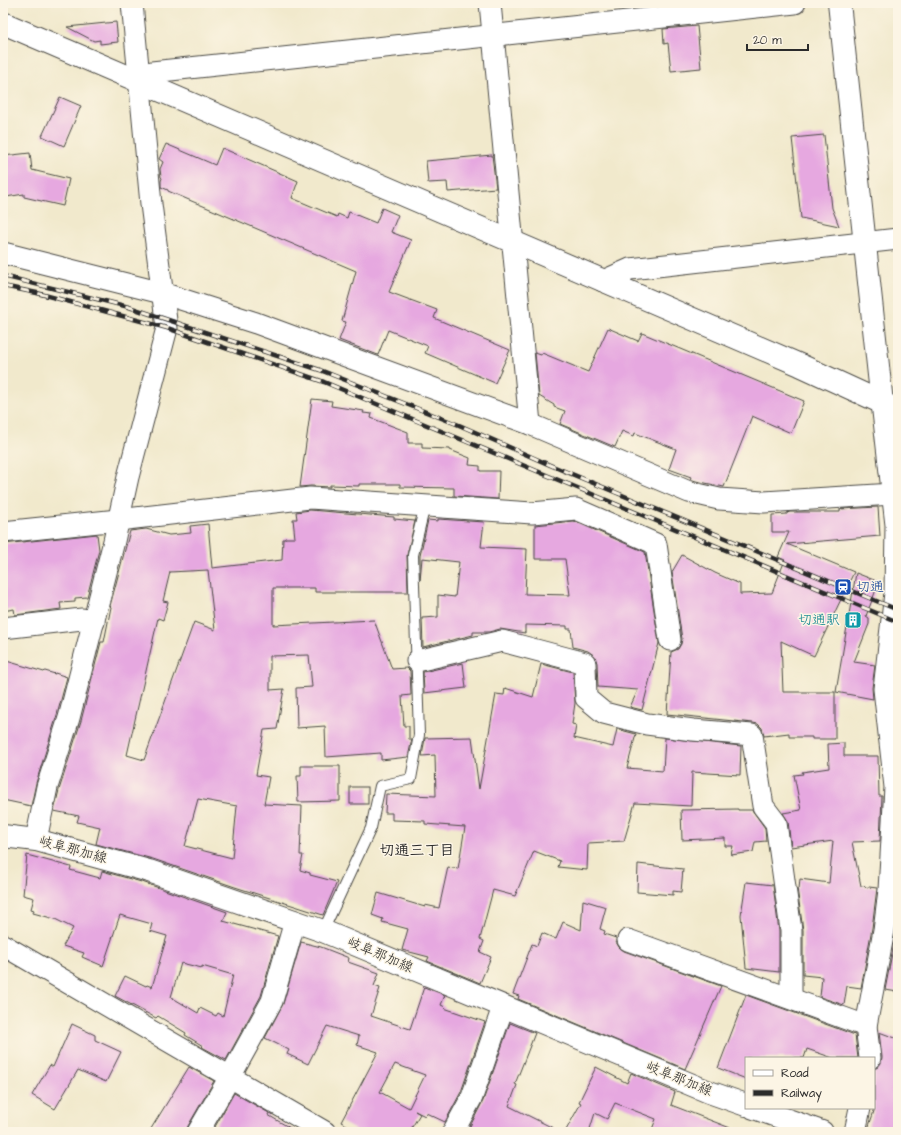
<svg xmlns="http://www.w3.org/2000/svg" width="901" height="1135" font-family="'Architects Daughter','Klee One',sans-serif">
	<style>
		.building { fill: #e6a8e0; fill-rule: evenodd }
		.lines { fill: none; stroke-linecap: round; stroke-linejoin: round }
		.lane-casing { stroke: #494843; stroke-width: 12 }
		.street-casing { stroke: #494843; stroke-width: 23 }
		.secondary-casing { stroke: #494843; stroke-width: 24 }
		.lane { stroke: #fff; stroke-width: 10 }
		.street { stroke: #fff; stroke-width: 21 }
		.secondary { stroke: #fff; stroke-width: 22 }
		.rail-casing { stroke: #2b2b2b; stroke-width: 4.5 }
		.rail { stroke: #fcf5e5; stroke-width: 3; stroke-dasharray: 9; stroke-linecap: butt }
		.labels { text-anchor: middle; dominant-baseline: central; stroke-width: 3; stroke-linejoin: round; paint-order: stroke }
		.transit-label { font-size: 14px; fill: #164399; stroke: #fcf5e5; text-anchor: start }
		.culture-label { font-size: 14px; fill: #0d838f; stroke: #fcf5e5; text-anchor: end }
		.street-label { font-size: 14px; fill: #2b2b2b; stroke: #fcf5e5 }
		.neighbourhood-label { font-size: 15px; font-weight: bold; fill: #2b2b2b; stroke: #fcf5e5 }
	</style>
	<rect width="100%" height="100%" fill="#fcf5e5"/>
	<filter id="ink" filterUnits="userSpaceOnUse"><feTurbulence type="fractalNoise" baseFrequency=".025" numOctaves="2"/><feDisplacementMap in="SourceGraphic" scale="8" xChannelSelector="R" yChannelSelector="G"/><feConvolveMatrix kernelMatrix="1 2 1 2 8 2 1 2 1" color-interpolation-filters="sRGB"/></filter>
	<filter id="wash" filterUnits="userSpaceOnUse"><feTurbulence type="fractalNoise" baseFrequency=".012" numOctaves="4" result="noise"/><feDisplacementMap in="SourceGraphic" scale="16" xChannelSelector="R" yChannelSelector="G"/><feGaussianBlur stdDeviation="0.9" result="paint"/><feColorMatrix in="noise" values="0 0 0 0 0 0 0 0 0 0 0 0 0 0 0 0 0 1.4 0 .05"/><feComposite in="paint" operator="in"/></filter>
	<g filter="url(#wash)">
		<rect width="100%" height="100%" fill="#f1e9cc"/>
		<g id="blocks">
			<g class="building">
				<polygon points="116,22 118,42 100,44 100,40 94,41 67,27"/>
				<polygon points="697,26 701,68 671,71 668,43 664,44 663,29"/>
				<polygon points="60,97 81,106 64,146 42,136"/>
				<polygon points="824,135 832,208 839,226 801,218 792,138"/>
				<polygon points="166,144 215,165 222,148 298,181 292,198 337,217 338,214 347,218 349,212 376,223 382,208 398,215 391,232 411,240 389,292 437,310 434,318 510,350 495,383 425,353 428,346 388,330 378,355 339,340 346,322 342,321 356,271 168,191 168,190 161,187 161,181 162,178 161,177 160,169 163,162 159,159"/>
				<polygon points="30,153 32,170 69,179 63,206 24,197 24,194 6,197 4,182 3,182 3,156"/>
				<polygon points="492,155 496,188 448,192 447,182 428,183 426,161"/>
				<polygon points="608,328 638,341 642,333 804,401 791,433 752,416 724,487 696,481 690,479 691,477 669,469 676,449 635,433 634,436 622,431 615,447 560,424 565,411 554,407 554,405 539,396 535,353 541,355 542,353 588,372"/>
				<polygon points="312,399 332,401 331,406 364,411 363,413 372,414 371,418 408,432 408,443 422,443 422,448 450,449 450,450 470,458 469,465 480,466 480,471 499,471 498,499 454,496 454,488 400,487 400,484 359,484 359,486 330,485 330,487 311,486 300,487"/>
				<polygon points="878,507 880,536 787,544 854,572 814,656 781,641 783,692 835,692 835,739 812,739 812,737 789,737 789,733 764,736 762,728 758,724 753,723 667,714 671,652 678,649 681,644 682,639 672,572 682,555 715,573 740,584 740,594 772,593 785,560 778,557 789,532 772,532 772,515 787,514 787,513 790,512 840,512 840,509"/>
				<path d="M310,510l84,7v2l21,2 -8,34 1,37h-93v-4h-42v37l101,-5 18,49 15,-1 3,3 1,24 -9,1 2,30h5v13h3l-4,18 -27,3v-7l-55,4 -1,-31 -28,2 -1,-40 16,-1 -3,-32 -39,1v34l14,-1 -7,40 -13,1 -8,45 13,2 -5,27 38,2 -2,49h3l-3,15 10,3v2l27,7 -14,33 -88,-28 -82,-28 -57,-15 4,-17 -23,-5 2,-6 -25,-5 5,-21 22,-69 20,-79h3l7,-35 -1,-1 20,-75 16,-2 23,6 22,-2 -1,-7 18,-2 4,44 70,-8 1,-21h2v-1h10l-2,-19h4l-1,-7zM208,570l7,60 -21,-8 -50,138 -17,-5 31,-137 5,2 5,-18 -5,-1 7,-29zM198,799l39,7 -5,52 -47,-12z"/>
				<polygon points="438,519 484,522 481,547 527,549 525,594 570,595 565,559 535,559 535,525 574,521 645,552 659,643 642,710 630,707 638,690 598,687 597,663 595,656 588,651 573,647 571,629 567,629 567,626 525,625 525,633 500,629 489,632 473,632 473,635 423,647 422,618 438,617 438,595 455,597 459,562 422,558 420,580 420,556 428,520 438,521"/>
				<polygon points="97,534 99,550 87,597 75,598 75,602 60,603 61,609 15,615 14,609 3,611 3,544"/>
				<polygon points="856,573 879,582 866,616 869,618 869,624 854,662 875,665 872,688 873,699 836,692"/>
				<polygon points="3,660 44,672 45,671 55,674 55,673 67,677 57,715 36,783 31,806 3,800"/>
				<polygon points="463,663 466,688 424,693 423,672"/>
				<polygon points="541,664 573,672 575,703 572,724 576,725 574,738 613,747 617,729 636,734 627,768 663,771 665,738 741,746 740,775 692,772 691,806 635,803 624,841 588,843 587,870 558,867 560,861 534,851 515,896 493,890 480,939 484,941 480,952 491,957 480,983 427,961 429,957 402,950 408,929 382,922 383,919 372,915 378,893 425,907 425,905 439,908 448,867 458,869 465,827 425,824 425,821 392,820 392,813 385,813 386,794 436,796 435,755 422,756 425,738 472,737 479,789 496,694 504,695 505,688 533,697"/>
				<polygon points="844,743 844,756 878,756 879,796 882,796 880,841 852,842 861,886 877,888 872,928 861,988 847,986 844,1005 820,997 822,977 803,975 803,930 797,888 799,889 800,879 829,883 833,841 791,847 788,821 783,813 801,810 794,775 803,774 802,772 829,768 828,744"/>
				<polygon points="301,766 340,766 340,801 298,802 297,776 301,776"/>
				<rect x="350" y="787" width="18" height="17"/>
				<polygon points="738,809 738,810 752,810 765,828 766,841 755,842 753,852 731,855 733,846 725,846 725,838 682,840 681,810"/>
				<path d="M27,855l44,12 -1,3 30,8 2,-7 43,12 82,29 -4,9 55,15 -17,60 -35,64 -24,-13 1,-1 -18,-11 1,-2 -28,-17 -2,2 -41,-22 10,-20 21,10 1,-1 5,2 15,-51 -17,-5 2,-7 -32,-9 -17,51 -21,-9 2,-4 -21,-7 10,-18 -18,-9 -22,-6 1,-3 -3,-1 3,-11 -11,-3zM181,963l21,5v-2l31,9 -10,41 -5,-3 -2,3 -16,-8 -2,5 -27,-16z"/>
				<polygon points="638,864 683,869 681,892 673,891 673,895 637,892"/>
				<polygon points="746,882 773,885 779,931 779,972 746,968 741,915"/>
				<polygon points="583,900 606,907 600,929 605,931 604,934 616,938 616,942 619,947 624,951 721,986 685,1069 518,999 519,996 513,994 532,944 537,946 542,933 556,939 563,922 581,930"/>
				<path d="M301,942l20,5 28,11 -1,4 31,11 -5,13 6,2 -9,28 39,13 14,-42 21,8 -4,10 4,2 -1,1 41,14 -24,70 -16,30 -19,-9 -1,3 -10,-5 5,3 -11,18h-50l-18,-10 37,-70 -21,-7 2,-9 -32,-10 -19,38 -21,-10 2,-4 -24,-12 18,-34zM395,1064l30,11 -16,33 -29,-16z"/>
				<polygon points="894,943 898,944 898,992 885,990"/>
				<polygon points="746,995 855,1035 858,1058 833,1058 807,1049 804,1058 746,1058 746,1079 718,1068"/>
				<polygon points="510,1023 535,1033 515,1084 517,1085 509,1106 561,1132 467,1132 483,1101"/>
				<polygon points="72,1024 95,1035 95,1040 121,1052 106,1082 78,1070 55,1109 32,1095 50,1065 53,1067"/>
				<polygon points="879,1032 898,1039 898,1132 877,1132 868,1129 874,1111 874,1069 878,1067 881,1063 882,1057"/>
				<polygon points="189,1067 214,1081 188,1126 186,1132 149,1132"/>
				<polygon points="596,1067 627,1083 631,1073 675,1092 671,1105 738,1131 738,1132 651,1132 656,1119 615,1103 607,1119 595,1113 589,1132 565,1132 581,1103 579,1102"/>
				<polygon points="234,1093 269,1113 268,1115 297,1132 212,1132"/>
			</g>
		</g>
	</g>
	<g filter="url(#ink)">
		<use href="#blocks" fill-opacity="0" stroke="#494843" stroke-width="1"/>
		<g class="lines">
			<g class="lane-casing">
				<polyline id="lane" points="323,931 371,828 380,786 411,779 419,735 413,555 425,505"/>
			</g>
			<g class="street-casing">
				<g id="street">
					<polyline points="490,3 530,424"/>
					<polyline points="140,83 152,72 795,3"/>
					<polyline points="3,253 162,293 256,323 530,424 689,492 719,499 764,502 893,494"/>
					<polyline points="603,281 630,269 898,239"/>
					<polyline points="3,532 118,520 310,498 532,513 576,509 656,544 670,640"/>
					<polyline points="3,628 82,619 94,622"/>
					<polyline points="417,661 502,641 585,663 586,698 604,713 647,724 693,730 752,735 763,806 776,823 791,930 791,998"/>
					<polyline points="36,840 47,787 69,718 114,541 128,477 167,328 151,204 132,3"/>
					<polyline points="628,940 866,1026"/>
					<polyline points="3,945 325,1132"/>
					<polyline points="870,1058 866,1026 884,930 889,890 895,787 884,689 895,593 896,525 882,403"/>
					<polyline points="198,1132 230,1077 272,1001 295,921"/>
					<polyline points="453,1132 472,1097 503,1007"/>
					<polyline points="855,1132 860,1108"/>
				</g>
			</g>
			<g class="secondary-casing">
				<g id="secondary">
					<polyline points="839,3 882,403"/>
					<polyline points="3,23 800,365 898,410"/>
					<polyline points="3,836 36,840 149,871 323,931 709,1092 746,1105"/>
					<polyline points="754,1108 822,1132"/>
				</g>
			</g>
			<use href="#lane" class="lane"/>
			<use href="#street" class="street"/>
			<use href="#secondary" class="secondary"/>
			<g class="rail-casing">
				<g id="rail">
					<polyline points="3,276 129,307 320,370 459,425 550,465 898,610"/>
					<polyline points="3,286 37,293 167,328 324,382 898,622"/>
				</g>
			</g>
			<use href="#rail" class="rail"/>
		</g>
	</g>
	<defs>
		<g id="station-square" transform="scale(0.9)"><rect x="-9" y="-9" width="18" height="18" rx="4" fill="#1a4fb4" stroke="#fcf5e5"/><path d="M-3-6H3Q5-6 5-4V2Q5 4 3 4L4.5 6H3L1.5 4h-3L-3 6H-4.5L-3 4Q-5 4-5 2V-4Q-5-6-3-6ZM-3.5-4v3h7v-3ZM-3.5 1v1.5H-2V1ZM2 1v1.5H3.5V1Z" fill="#fff"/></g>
		<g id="building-square" transform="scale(0.9)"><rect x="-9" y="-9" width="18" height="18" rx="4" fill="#0f9aa8" stroke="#fcf5e5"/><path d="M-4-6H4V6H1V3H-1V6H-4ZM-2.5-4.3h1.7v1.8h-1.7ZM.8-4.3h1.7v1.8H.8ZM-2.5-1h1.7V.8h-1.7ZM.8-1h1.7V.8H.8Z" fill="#fff"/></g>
	</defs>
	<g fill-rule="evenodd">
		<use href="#station-square" x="843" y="587"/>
		<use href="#building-square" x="853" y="620"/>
	</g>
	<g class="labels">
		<g class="transit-label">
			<text x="856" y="587">切通</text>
		</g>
		<g class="culture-label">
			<text x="840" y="620">切通駅</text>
		</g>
		<g class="street-label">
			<text transform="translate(73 850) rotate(15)">岐阜那加線</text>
			<text transform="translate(380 955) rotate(23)">岐阜那加線</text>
			<text transform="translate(679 1079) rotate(22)">岐阜那加線</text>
		</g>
		<g class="neighbourhood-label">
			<text x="417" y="850">切通三丁目</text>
		</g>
	</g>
	<rect width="901" height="1135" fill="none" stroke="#fcf5e5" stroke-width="16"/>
	<rect x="745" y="1057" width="130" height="52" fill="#fcf5e5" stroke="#a8a49b"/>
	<rect x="753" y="1070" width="20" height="6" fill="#ffffff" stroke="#a8a49b"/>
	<text x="781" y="1077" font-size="12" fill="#2b2b2b">Road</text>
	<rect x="753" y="1090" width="20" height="6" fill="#2b2b2b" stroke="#a8a49b"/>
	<text x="781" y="1097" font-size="12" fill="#2b2b2b">Railway</text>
	<path d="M747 44v6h61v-6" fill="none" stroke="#2b2b2b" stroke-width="2"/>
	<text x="753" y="44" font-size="12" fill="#2b2b2b" stroke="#fcf5e5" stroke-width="3" paint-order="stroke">20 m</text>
</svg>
